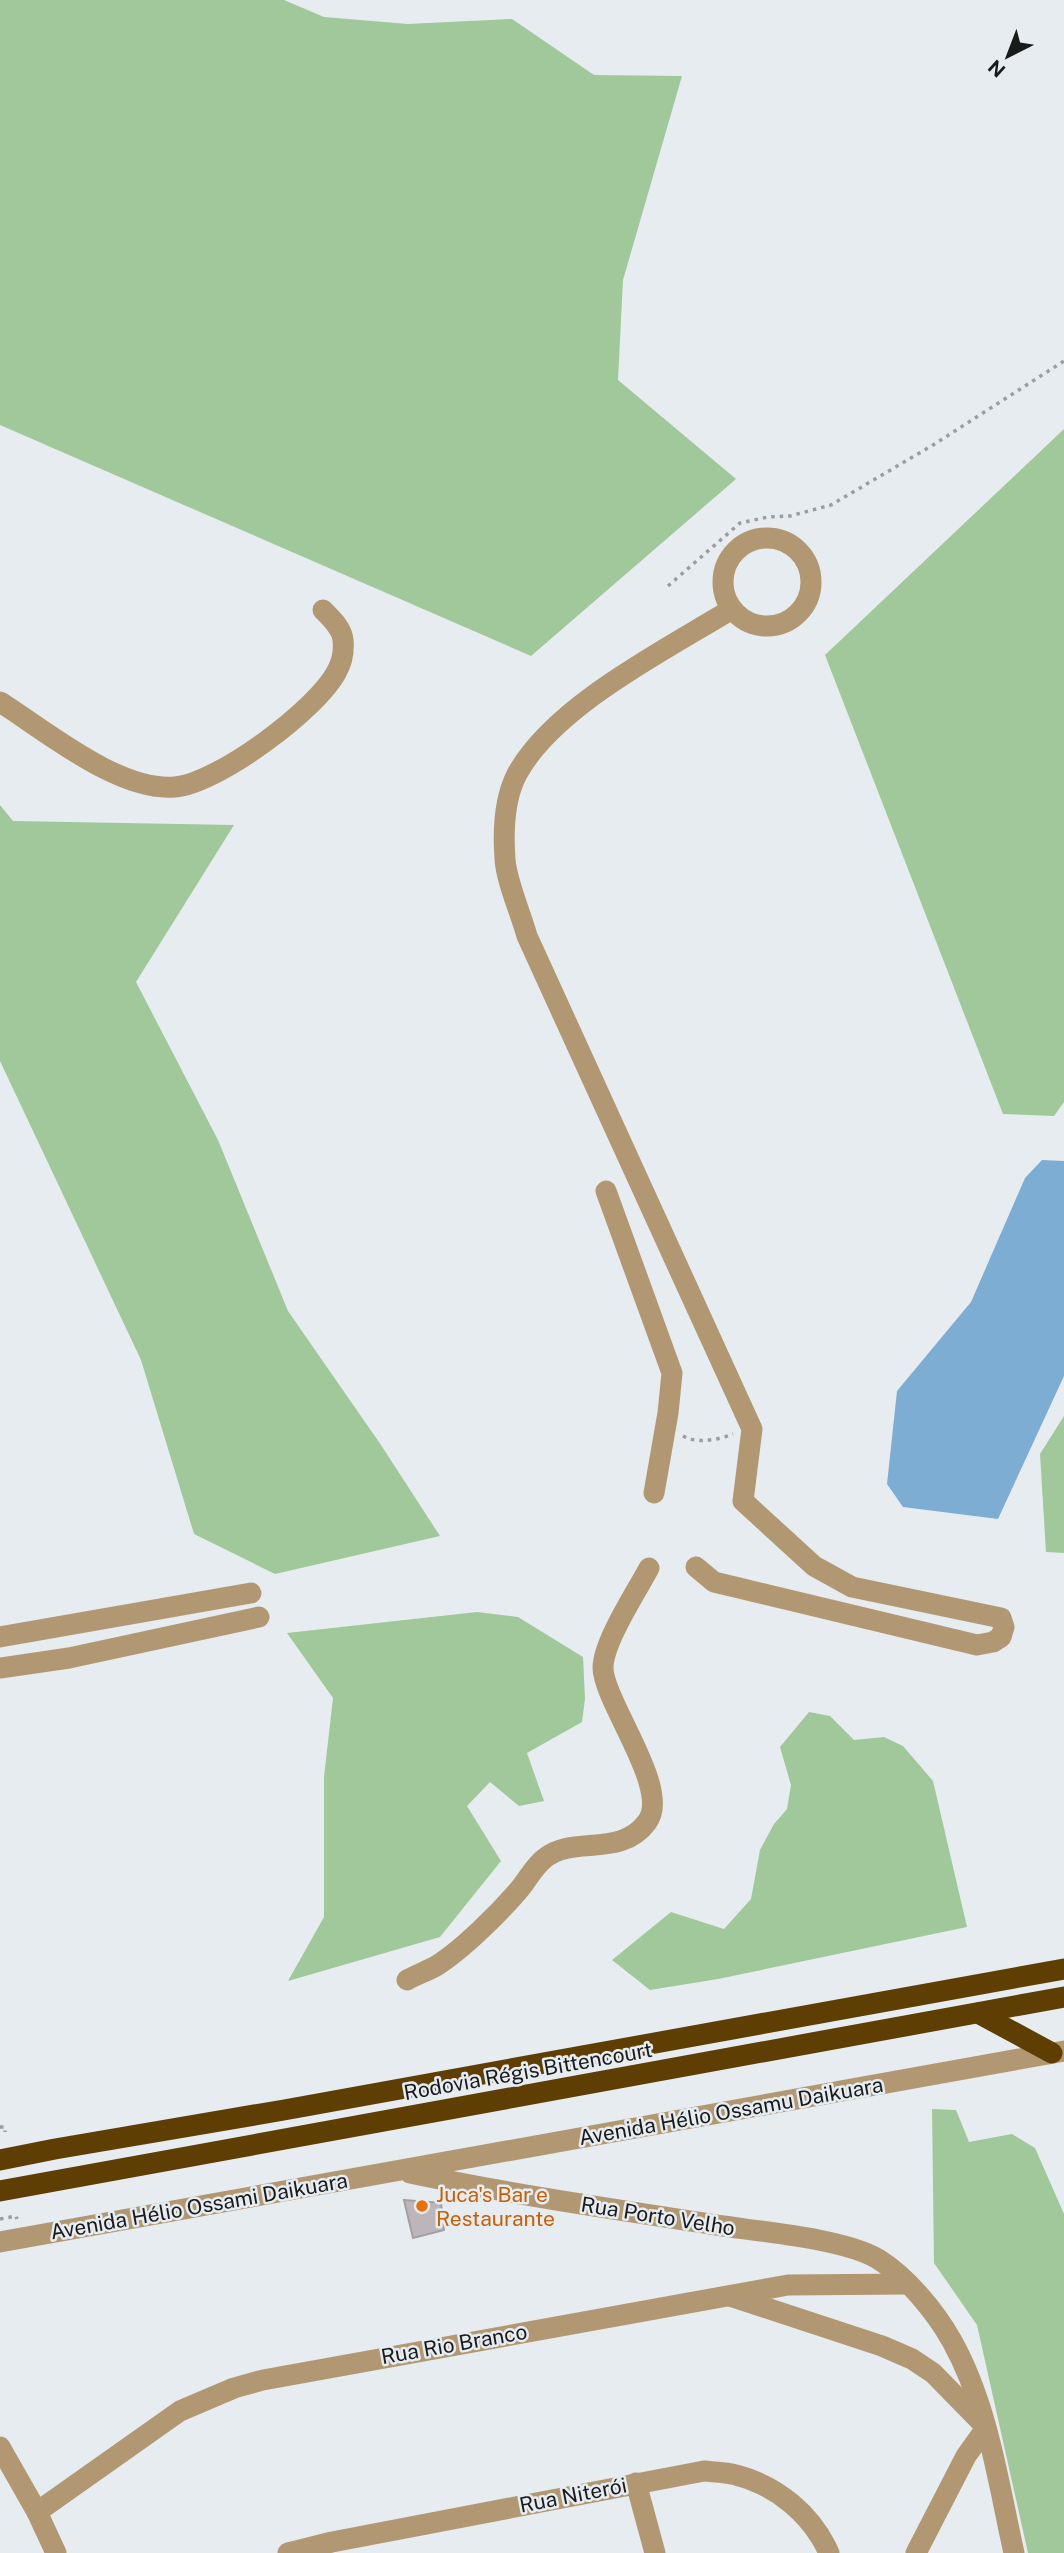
<svg xmlns="http://www.w3.org/2000/svg" width="1064" height="2553" font-family="'Public Sans',sans-serif">
	<style>
		.forest { fill: #a0c89b }
		.water { fill: #7eadd3 }
		.building { fill: #bcb6ba; stroke: #a49fa3; stroke-width: 2 }
		.lines { fill: none; stroke-linecap: round; stroke-linejoin: round }
		.path { stroke: #9a9ea2; stroke-width: 3.5; stroke-dasharray: 3.5 5; stroke-linecap: butt }
		.minor { stroke: #b29872; stroke-width: 21 }
		.highway { stroke: #5e3e02; stroke-width: 21 }
		.food-dot { fill: #e8710a; stroke: #e7ecf1; stroke-width: 2.5 }
		.labels { text-anchor: middle; dominant-baseline: central; stroke-width: 5; stroke-linejoin: round; paint-order: stroke }
		.street-label { font-size: 21px; fill: #191a1c; stroke: #e7ecf1 }
		.food-label { font-size: 21px; fill: #c56008; stroke: #e7ecf1; text-anchor: start }
	</style>
	<rect width="100%" height="100%" fill="#e7ecf1"/>
	<g class="forest">
		<polygon points="0,0 284,0 324,17 408,24 512,19 594,75 682,76 623,280 618,380 736,479 531,656 0,425"/>
		<polygon points="1064,429 1064,1102 1054,1116 1003,1114 825,655"/>
		<polygon points="0,805 13,821 234,825 136,982 218,1140 288,1311 381,1445 440,1536 275,1574 194,1534 141,1360 0,1061"/>
		<polygon points="1064,1416 1064,1553 1046,1552 1040,1454"/>
		<polygon points="477,1612 518,1617 583,1657 585,1699 582,1722 527,1753 544,1801 519,1806 490,1782 467,1806 501,1861 440,1937 288,1981 324,1917 324,1777 333,1698 287,1633"/>
		<polygon points="809,1712 830,1716 854,1740 884,1737 903,1746 933,1781 967,1927 718,1979 650,1990 612,1960 671,1912 724,1929 751,1899 760,1850 774,1824 787,1809 791,1785 780,1747"/>
		<polygon points="932,2109 956,2110 969,2142 1012,2134 1035,2148 1064,2214 1064,2553 1028,2553 977,2325 934,2263"/>
	</g>
	<polygon class="water" points="1042,1160 1064,1161 1064,1376 998,1519 903,1507 887,1484 897,1391 971,1302 1025,1178"/>
	<polygon class="building" points="404,2200 441,2203 444,2230 413,2238"/>
	<g class="lines">
		<g class="path">
			<polyline points="668,586 740,523 768,517 790,516 831,505 933,445 1064,361"/>
			<path d="M683,1436c14,8 35,4 50,-2"/>
			<polyline points="0,2127 5,2127 5,2132"/>
			<polyline points="0,2219 16,2216 17,2219"/>
		</g>
		<g class="minor">
			<circle cx="767" cy="582" r="44"/>
			<path d="M0,702c46,29 119,90 175,85 42,-3 143,-78 162,-116 5,-9 7,-21 6,-31 -1,-12 -12,-22 -20,-30"/>
			<polyline points="606,1191 672,1373 668,1413 654,1493"/>
			<path d="M696,1567l18,15 263,63 16,-3 8,-5 3,-10 -3,-9 -149,-31 -38,-21 -71,-65 9,-72 -225,-493c-6,-22 -21,-56 -22,-77 -2,-27 -1,-60 12,-85 37,-68 148,-124 215,-165"/>
			<polyline points="0,1637 251,1593"/>
			<polyline points="0,1668 69,1658 259,1617"/>
			<path d="M407,1980c9,-5 20,-9 29,-14 26,-16 62,-52 82,-75 9,-10 16,-25 27,-33 28,-23 76,0 102,-36 25,-32 -43,-119 -44,-154 0,-26 34,-77 46,-100"/>
			<path d="M410,2173c104,22 209,37 313,53 41,6 121,13 155,33 29,18 57,52 74,82 36,65 46,140 62,212"/>
			<polyline points="0,2242 1064,2051"/>
			<polyline points="730,2296 882,2346 912,2359 933,2373 983,2424"/>
			<polyline points="0,2447 37,2512 56,2553"/>
			<polyline points="636,2483 655,2553"/>
			<polyline points="37,2512 180,2411 234,2388 263,2380 788,2285 907,2284"/>
			<path d="M288,2553l44,-11 372,-71c10,1 22,1 32,4 42,11 76,40 93,78"/>
			<polyline points="916,2553 966,2456 986,2428"/>
		</g>
		<g class="highway">
			<polyline points="978,2013 1052,2053"/>
			<polyline points="0,2160 55,2149 284,2110 1064,1969"/>
			<polyline points="0,2191 1064,1997"/>
		</g>
	</g>
	<circle class="food-dot" cx="422" cy="2206" r="7"/>
	<g class="labels">
		<g class="street-label">
			<text transform="translate(528 2071) rotate(-10)">Rodovia Régis Bittencourt</text>
			<text transform="translate(731 2111) rotate(-10)">Avenida Hélio Ossamu Daikuara</text>
			<text transform="translate(199 2206) rotate(-10)">Avenida Hélio Ossami Daikuara</text>
			<text transform="translate(658 2216) rotate(9)">Rua Porto Velho</text>
			<text transform="translate(454 2344) rotate(-10)">Rua Rio Branco</text>
			<text transform="translate(573 2495) rotate(-11)">Rua Niterói</text>
		</g>
		<g class="food-label">
			<text x="436" y="2194">Juca's Bar e<tspan x="436" dy="24">Restaurante</tspan></text>
		</g>
	</g>
	<g transform="translate(1008 56) rotate(222)" stroke="#e7ecf1" stroke-width="5" paint-order="stroke">
	<path d="M0-5L12 26L0 18L-12 26Z" fill="#191a1c"/>
	<text y="-10" font-size="19" font-weight="bold" text-anchor="middle" fill="#191a1c">N</text>
	</g>
</svg>
